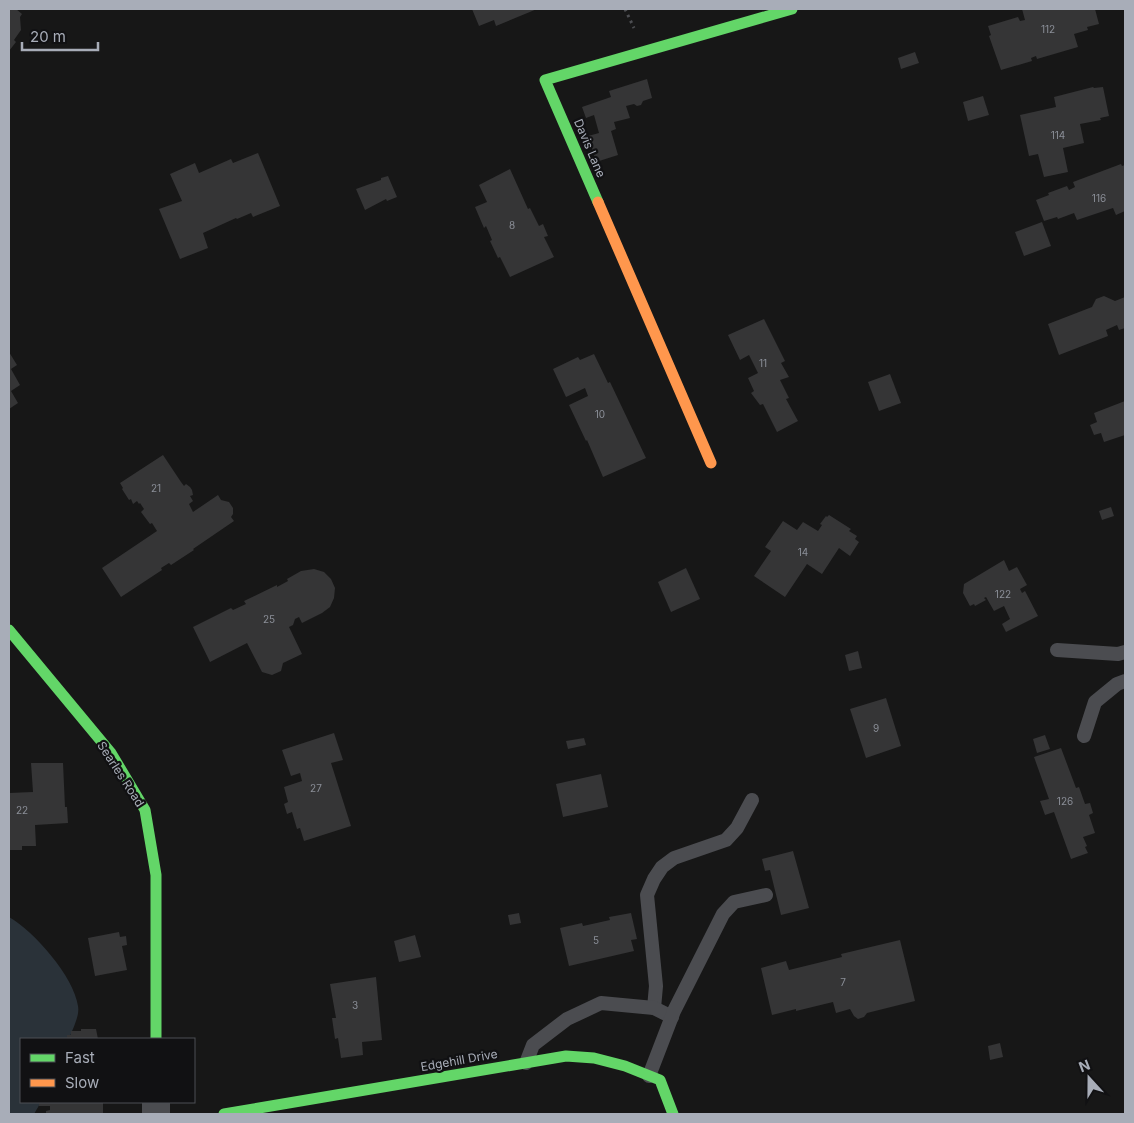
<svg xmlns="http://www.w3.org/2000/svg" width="1134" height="1123" font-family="Inter,sans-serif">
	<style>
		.water { fill: #2a3239 }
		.building { fill: #353536 }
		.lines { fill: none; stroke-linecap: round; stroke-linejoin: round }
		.path { stroke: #4d4e52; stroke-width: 3; stroke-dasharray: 2.5 4; stroke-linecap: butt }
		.lane { stroke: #4b4c50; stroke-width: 14 }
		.street { stroke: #4b4c50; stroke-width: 28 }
		.fast { stroke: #63d668; stroke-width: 11 }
		.slow { stroke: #ff974d; stroke-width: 11 }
		.labels { text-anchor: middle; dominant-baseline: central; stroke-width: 4.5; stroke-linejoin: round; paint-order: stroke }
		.number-label { font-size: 10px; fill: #8b8f98 }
		.street-label { font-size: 12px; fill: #a8adb8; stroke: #111113 }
	</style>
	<rect width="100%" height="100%" fill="#171717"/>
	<path class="water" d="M9,917c25,14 65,60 69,89 2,10 -6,24 -9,33h-48v63h20l-7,12h-25z"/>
	<g class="building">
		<polygon points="9,9 16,9 22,14 20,17 21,30 14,40 16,42 9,51"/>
		<polygon points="472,9 537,9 496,26 494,20 479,26"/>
		<polygon points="1022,9 1095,9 1099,24 1087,27 1088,30 1074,34 1078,47 1037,59 1036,56 1031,58 1032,61 1001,70 989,36 991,35 988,26 1018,17 1020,21 1025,20"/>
		<polygon points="915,52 919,63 901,69 898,58"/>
		<polygon points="647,79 652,98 643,101 641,105 637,106 634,104 626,106 630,118 614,122 616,129 611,131 618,155 596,162 588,136 599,133 594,115 586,118 582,107 611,97 609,91"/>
		<polygon points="1093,87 1094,88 1103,87 1109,116 1100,118 1101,120 1080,124 1084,143 1063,148 1068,172 1044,177 1038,154 1029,156 1020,115 1056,107 1054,97"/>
		<polygon points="983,96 989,115 968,121 963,102"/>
		<polygon points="258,153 280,206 253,217 251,213 237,219 236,218 203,233 208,248 180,259 159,209 182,201 170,174 195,163 199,173 231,159 233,163"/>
		<polygon points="1121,164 1122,166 1125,165 1125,211 1116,215 1113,208 1077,220 1074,213 1058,219 1057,217 1044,221 1036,200 1049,195 1048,193 1067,186 1069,190 1075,187 1073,182"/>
		<polygon points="510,169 528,209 530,208 539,226 543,224 548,236 544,237 554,257 510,277 500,257 498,258 490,241 492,240 486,226 484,228 475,207 487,202 479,185"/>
		<polygon points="388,176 397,197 387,201 386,199 365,210 356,189 381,180 381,178"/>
		<polygon points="1042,222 1051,246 1024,256 1015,232"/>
		<polygon points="1104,296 1115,301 1125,297 1125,328 1119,330 1117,325 1106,330 1108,336 1059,355 1048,324 1092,307 1096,299"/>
		<polygon points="764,319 785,361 781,363 789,377 780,380 789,398 786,399 798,421 777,432 763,404 760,405 751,393 754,391 748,378 758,373 749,355 740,360 728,335"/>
		<polygon points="9,352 17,365 11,369 20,385 11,391 18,403 9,409"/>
		<polygon points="594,354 608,383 610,382 646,458 603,477 587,440 586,441 569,405 588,396 585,388 566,397 553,369 578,357 580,360"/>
		<polygon points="890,374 901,403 879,411 868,382"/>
		<polygon points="1125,401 1125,435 1104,442 1101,433 1094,435 1090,425 1097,422 1094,413"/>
		<polygon points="163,455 181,482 184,486 186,484 190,487 192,490 193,495 190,496 193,501 189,504 193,512 218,495 221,500 229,502 233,508 233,514 231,517 234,521 193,549 194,550 171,565 169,563 161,568 162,570 121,597 102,568 157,531 152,523 150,524 141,512 144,509 140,503 139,504 137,501 133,504 131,499 129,500 122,489 123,488 120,483"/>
		<polygon points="1111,507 1114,516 1102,520 1099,511"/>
		<polygon points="829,515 851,529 849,531 857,536 855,539 859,542 850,556 839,548 822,574 807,564 785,597 754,576 771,551 765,547 783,521 797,530 803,522 818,531 822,525 820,524 826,516 827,517"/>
		<polygon points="1004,560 1009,571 1017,567 1027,585 1020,589 1022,593 1025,591 1038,616 1006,632 1002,624 1010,619 1004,606 994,611 986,597 984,598 986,600 975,606 974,604 970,606 963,593 964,584"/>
		<polygon points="686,568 700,599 671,612 658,582"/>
		<polygon points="314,569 324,572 331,579 335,588 334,598 330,607 322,613 302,623 299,617 295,619 293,625 289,627 302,654 283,663 281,671 272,675 262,672 247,643 210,662 193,627 231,608 233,610 246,604 244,601 277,585 277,587 288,581 287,579 301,571"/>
		<polygon points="858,651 862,668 849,671 845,655"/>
		<polygon points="886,698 901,746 866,758 850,709"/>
		<polygon points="334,733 343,760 331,763 351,826 304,841 300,828 297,829 292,812 287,814 284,804 288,802 284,787 302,781 300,773 291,776 282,750"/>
		<polygon points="1045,735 1050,749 1037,753 1033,739"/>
		<polygon points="584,738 586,745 568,749 566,741"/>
		<polygon points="1061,748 1076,788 1079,787 1085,804 1090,803 1093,813 1089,815 1095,833 1083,837 1087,846 1085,847 1088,853 1071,859 1054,812 1045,815 1040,801 1049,799 1034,757"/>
		<polygon points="31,763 63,763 65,807 67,807 68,823 35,825 36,846 22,846 22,850 9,850 9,793 33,792"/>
		<polygon points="601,774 608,807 563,817 556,784"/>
		<polygon points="793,851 809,908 781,915 770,870 765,871 762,859"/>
		<polygon points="519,913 521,923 510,925 508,915"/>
		<polygon points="631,913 637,939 631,940 634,951 569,966 560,928 582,923 583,926 610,920 609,917"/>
		<polygon points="119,932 120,937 126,936 127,945 122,946 127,970 95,976 88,938"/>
		<polygon points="415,935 421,957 399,962 394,941"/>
		<polygon points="900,940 915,1001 867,1013 864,1017 858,1019 854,1016 850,1009 836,1013 833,1002 796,1011 796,1009 772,1015 761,968 786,961 789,970 842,957 841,954"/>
		<polygon points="376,977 382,1040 362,1042 363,1055 341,1058 338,1038 335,1039 332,1018 336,1018 330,984"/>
		<polygon points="81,1029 96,1029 98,1039 67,1039 67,1035 71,1035 71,1031 81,1031"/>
		<polygon points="1000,1043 1003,1057 990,1060 988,1046"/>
		<polygon points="39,1102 103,1102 103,1114 46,1114 46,1111 50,1110 50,1106 39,1106"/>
	</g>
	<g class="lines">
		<polyline class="path" points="625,9 634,28"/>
		<g class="lane">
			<polyline points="1057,650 1118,654 1125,652"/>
			<polyline points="1084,736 1095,702 1117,684 1125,681"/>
			<polyline points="654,1008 656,986 647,895 654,879 662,867 674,858 726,840 737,828 752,800"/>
			<polyline points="526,1063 533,1045 567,1019 601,1003 654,1008 672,1017"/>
			<polyline points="649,1076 674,1011 723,914 734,902 766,895"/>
		</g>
		<polyline class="street" points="156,1114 156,1102"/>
		<g class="fast">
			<polyline points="598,202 545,80 792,9"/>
			<polyline points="9,630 111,753 145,810 156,875 156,1039"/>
			<polyline points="224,1114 566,1056 594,1058 625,1066 660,1080 673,1114"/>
		</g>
		<polyline class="slow" points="598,202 711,463"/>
	</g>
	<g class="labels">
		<g class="number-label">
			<text x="1048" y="29">112</text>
			<text x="1058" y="135">114</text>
			<text x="1099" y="198">116</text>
			<text x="512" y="225">8</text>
			<text x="763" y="363">11</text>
			<text x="600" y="414">10</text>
			<text x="156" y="488">21</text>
			<text x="803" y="552">14</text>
			<text x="1003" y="594">122</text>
			<text x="269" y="619">25</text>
			<text x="876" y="728">9</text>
			<text x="316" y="788">27</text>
			<text x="1065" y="801">126</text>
			<text x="22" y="810">22</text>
			<text x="596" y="940">5</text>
			<text x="843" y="982">7</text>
			<text x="355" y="1005">3</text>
		</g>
		<g class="street-label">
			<text transform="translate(590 148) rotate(67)">Davis Lane</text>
			<text transform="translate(121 774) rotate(57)">Searles Road</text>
			<text transform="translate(459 1060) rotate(-10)">Edgehill Drive</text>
		</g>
	</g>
	<rect width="1134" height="1123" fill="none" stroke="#a8adb8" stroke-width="20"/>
	<rect x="20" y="1038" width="175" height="65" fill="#111113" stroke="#4d4f55"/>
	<rect x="30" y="1054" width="25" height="8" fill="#63d668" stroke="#4d4f55"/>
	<text x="65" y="1063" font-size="15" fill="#a8adb8">Fast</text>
	<rect x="30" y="1079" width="25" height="8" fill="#ff974d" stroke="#4d4f55"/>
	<text x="65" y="1088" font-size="15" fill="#a8adb8">Slow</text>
	<g transform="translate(1089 1078) rotate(339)" stroke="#111113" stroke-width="4" paint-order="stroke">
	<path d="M0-4L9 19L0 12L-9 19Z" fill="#a8adb8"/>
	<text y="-8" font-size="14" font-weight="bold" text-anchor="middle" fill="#a8adb8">N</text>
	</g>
	<path d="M22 42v8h76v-8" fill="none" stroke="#a8adb8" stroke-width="2.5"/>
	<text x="30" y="42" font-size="15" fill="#a8adb8" stroke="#111113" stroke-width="4" paint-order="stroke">20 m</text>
</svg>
